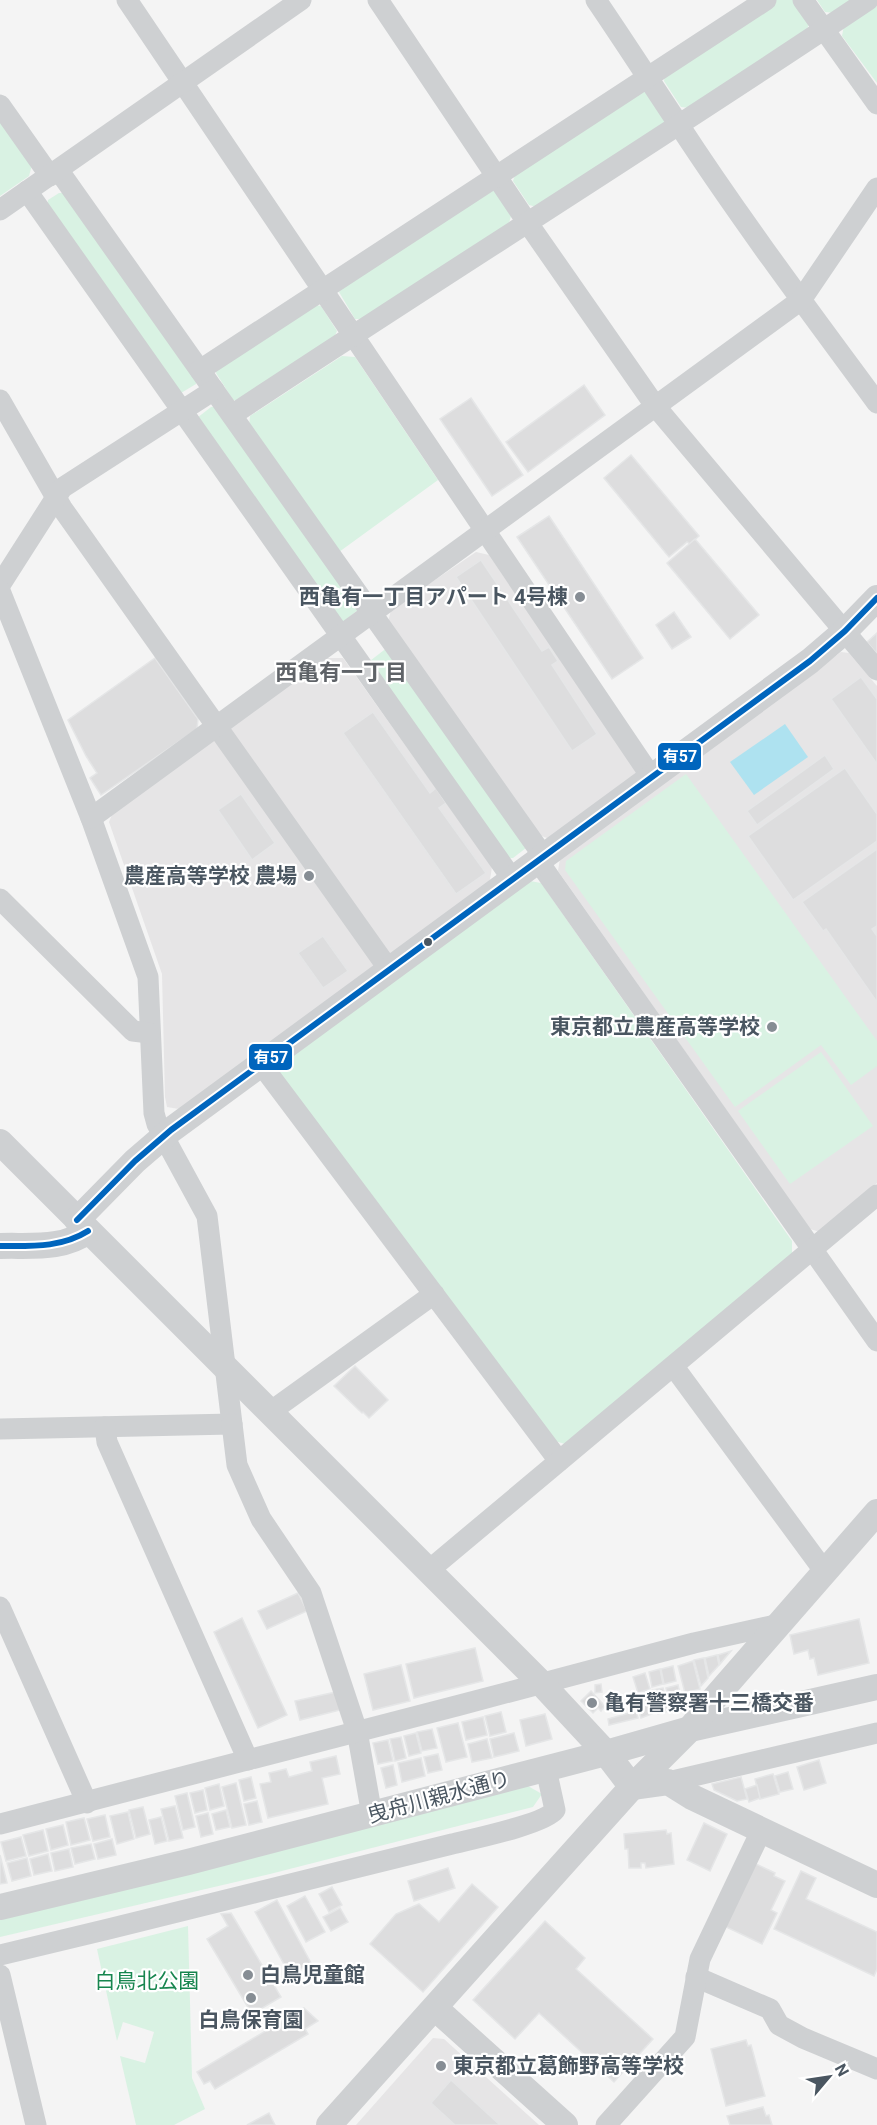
<svg xmlns="http://www.w3.org/2000/svg" width="877" height="2125" font-family="Roboto,'Noto Sans JP',sans-serif">
	<style>
		.education { fill: #e6e5e6 }
		.green { fill: #d9f2e3 }
		.water { fill: #aee2f0 }
		.building { fill: #ddddde; stroke: #e5e6e7; stroke-width: 1.5 }
		.lines { fill: none; stroke-linecap: round; stroke-linejoin: round }
		.minor { stroke: #ced0d2; stroke-width: 21 }
		.tertiary { stroke: #ced0d2; stroke-width: 26 }
		.bus-1-casing { stroke: #fff; stroke-width: 10 }
		.bus-1 { stroke: #0065bd; stroke-width: 6 }
		.poi-dot { fill: #868d94; stroke: #fff; stroke-width: 2 }
		.bus-dot { fill: #4a5661; stroke: #fff; stroke-width: 2 }
		.labels { text-anchor: middle; dominant-baseline: central; stroke-width: 4.5; stroke-linejoin: round; paint-order: stroke }
		.poi-label { font-size: 21px; font-weight: bold; fill: #4a5661; stroke: #fff; text-anchor: end }
		.street-label { font-size: 21px; fill: #4a5661; stroke: #fff }
		.park-label { font-size: 21px; fill: #17864f; stroke: #fff }
		.neighbourhood-label { font-size: 22px; font-weight: bold; fill: #5f6368; stroke: #fff }
		.line-badge { stroke: #fff; stroke-width: 2 }
		.badge-label { font-size: 16px; text-anchor: middle; font-weight: bold; fill: #fff }
	</style>
	<rect width="100%" height="100%" fill="#f4f4f4"/>
	<g class="education">
		<polygon points="476,552 489,555 651,792 841,652 849,653 877,686 877,1183 820,1232 810,1229 558,871 560,859 547,838 539,835 388,622 391,610"/>
		<polygon points="327,658 343,658 492,867 489,886 179,1109 167,1107 165,1097 162,974 109,822 113,812"/>
		<polygon points="433,2038 444,2039 539,2125 356,2125"/>
	</g>
	<g class="green">
		<polygon points="775,0 795,0 809,22 807,31 690,108 681,107 664,81 666,70"/>
		<polygon points="817,0 855,0 835,13 825,12"/>
		<polygon points="877,4 877,83 842,36 844,25"/>
		<polygon points="639,89 648,91 665,118 663,127 537,207 529,205 513,181 517,169"/>
		<polygon points="0,119 32,165 29,176 0,196"/>
		<polygon points="488,190 495,191 511,216 509,223 364,319 355,319 339,292 344,283"/>
		<polygon points="59,193 67,193 196,378 196,384 181,393 47,208 48,200"/>
		<polygon points="311,304 321,306 337,331 333,340 240,401 233,400 216,373 218,364"/>
		<polygon points="342,356 355,357 438,480 339,552 249,427 250,416"/>
		<polygon points="219,406 358,610 344,621 336,621 197,418 211,407"/>
		<polygon points="388,647 526,848 513,858 506,858 366,664"/>
		<polygon points="686,774 877,1041 877,1066 851,1085 821,1045 735,1107 565,870 566,861"/>
		<polygon points="530,881 541,883 792,1241 792,1254 565,1444 555,1441 278,1078 280,1064"/>
		<polygon points="821,1052 873,1126 790,1184 738,1111"/>
		<polygon points="528,1786 542,1794 533,1807 270,1874 0,1937 0,1918"/>
		<polygon points="188,1926 192,2078 205,2109 174,2125 136,2125 120,2056 145,2063 154,2032 123,2022 117,2041 97,1949"/>
	</g>
	<polygon class="water" points="785,724 808,757 754,795 730,762"/>
	<g class="building">
		<polygon points="584,385 605,415 528,472 506,442"/>
		<polygon points="471,398 523,475 492,496 440,419"/>
		<polygon points="631,455 699,536 690,544 687,542 669,557 604,478"/>
		<polygon points="549,516 643,658 612,679 517,537"/>
		<polygon points="695,539 759,615 730,639 667,563"/>
		<polygon points="481,560 542,651 549,647 558,661 552,665 597,734 572,751 456,577"/>
		<polygon points="674,612 691,637 672,649 656,625"/>
		<polygon points="877,633 877,654 867,642"/>
		<polygon points="155,658 198,719 197,729 101,795 90,778 97,773 86,756 68,720"/>
		<polygon points="861,677 877,699 877,764 831,699"/>
		<polygon points="373,712 430,793 436,788 446,803 439,808 486,873 456,894 343,733"/>
		<polygon points="825,755 834,769 757,825 747,811"/>
		<polygon points="845,768 877,814 877,841 793,900 748,836"/>
		<polygon points="241,794 275,843 252,860 218,810"/>
		<polygon points="877,849 877,926 872,929 877,936 877,1002 826,929 823,931 802,902"/>
		<polygon points="323,936 348,971 323,988 298,953"/>
		<polygon points="355,1366 388,1400 369,1418 363,1412 362,1413 334,1386"/>
		<polygon points="298,1593 307,1611 267,1629 258,1611"/>
		<polygon points="242,1618 287,1715 258,1728 214,1632"/>
		<polygon points="859,1619 869,1663 818,1675 814,1658 810,1659 808,1650 794,1654 790,1635"/>
		<polygon points="475,1648 483,1681 414,1698 406,1664"/>
		<polygon points="731,1651 720,1664 718,1655"/>
		<polygon points="717,1655 719,1665 709,1676 705,1658"/>
		<polygon points="704,1658 708,1678 701,1686 694,1660"/>
		<polygon points="693,1661 700,1689 685,1693 678,1666"/>
		<polygon points="401,1665 410,1701 373,1710 364,1674"/>
		<polygon points="673,1666 676,1681 664,1684 661,1669"/>
		<polygon points="660,1669 663,1684 652,1687 649,1672"/>
		<polygon points="645,1673 650,1689 638,1693 633,1677"/>
		<polygon points="601,1684 602,1692 595,1693 595,1685"/>
		<polygon points="678,1685 683,1707 671,1709 666,1688"/>
		<polygon points="663,1688 669,1711 658,1714 652,1690"/>
		<polygon points="591,1691 602,1703 604,1707 601,1711 598,1708 593,1713 581,1701"/>
		<polygon points="336,1692 340,1710 300,1720 295,1701"/>
		<polygon points="649,1692 654,1713 641,1718 635,1696"/>
		<polygon points="636,1711 638,1718 609,1725 608,1719"/>
		<polygon points="501,1712 506,1732 490,1736 485,1716"/>
		<polygon points="545,1714 552,1739 526,1746 520,1720"/>
		<polygon points="483,1717 487,1735 466,1740 462,1722"/>
		<polygon points="458,1723 467,1757 446,1762 437,1728"/>
		<polygon points="432,1729 437,1748 422,1751 417,1732"/>
		<polygon points="416,1733 421,1753 409,1756 404,1736"/>
		<polygon points="514,1733 519,1751 494,1757 490,1739"/>
		<polygon points="401,1737 406,1758 395,1761 390,1739"/>
		<polygon points="487,1739 492,1758 472,1762 468,1744"/>
		<polygon points="388,1740 393,1761 378,1764 373,1743"/>
		<polygon points="438,1754 442,1770 428,1773 424,1757"/>
		<polygon points="336,1756 340,1774 322,1778 328,1804 268,1818 260,1784 271,1782 269,1773 286,1769 289,1777 312,1771 310,1762"/>
		<polygon points="421,1758 425,1776 402,1782 398,1763"/>
		<polygon points="819,1760 826,1783 804,1790 797,1767"/>
		<polygon points="393,1765 397,1785 386,1788 381,1768"/>
		<polygon points="788,1772 793,1789 780,1792 775,1776"/>
		<polygon points="773,1774 779,1794 760,1799 755,1779"/>
		<polygon points="251,1777 256,1798 244,1801 239,1780"/>
		<polygon points="741,1777 747,1799 737,1801 714,1790 712,1784"/>
		<polygon points="236,1783 246,1825 232,1828 222,1787"/>
		<polygon points="219,1784 224,1806 210,1810 205,1788"/>
		<polygon points="757,1785 760,1798 749,1802 745,1789"/>
		<polygon points="203,1790 207,1810 195,1813 190,1793"/>
		<polygon points="187,1793 195,1827 183,1830 175,1796"/>
		<polygon points="257,1801 262,1822 249,1825 244,1804"/>
		<polygon points="175,1806 183,1838 169,1841 161,1809"/>
		<polygon points="143,1807 150,1834 136,1838 129,1810"/>
		<polygon points="226,1810 230,1827 216,1830 212,1814"/>
		<polygon points="128,1812 134,1839 117,1844 110,1816"/>
		<polygon points="208,1813 213,1834 201,1837 196,1816"/>
		<polygon points="105,1815 110,1837 93,1841 87,1819"/>
		<polygon points="161,1817 167,1841 155,1844 149,1820"/>
		<polygon points="84,1818 90,1840 71,1845 66,1822"/>
		<polygon points="704,1823 727,1834 710,1871 687,1860"/>
		<polygon points="63,1825 68,1845 51,1850 46,1829"/>
		<polygon points="43,1830 48,1851 29,1856 23,1835"/>
		<polygon points="666,1830 667,1834 671,1833 674,1864 646,1868 645,1863 641,1863 641,1868 629,1868 628,1849 625,1849 624,1834"/>
		<polygon points="21,1837 26,1856 6,1861 1,1842"/>
		<polygon points="112,1839 116,1855 98,1859 94,1844"/>
		<polygon points="91,1844 95,1859 75,1864 71,1848"/>
		<polygon points="69,1849 73,1867 55,1871 51,1853"/>
		<polygon points="48,1854 52,1871 34,1875 30,1859"/>
		<polygon points="0,1855 7,1883 0,1884"/>
		<polygon points="27,1858 31,1876 12,1881 7,1863"/>
		<polygon points="754,1863 775,1873 774,1876 785,1881 771,1910 777,1913 762,1944 724,1926"/>
		<polygon points="448,1868 455,1888 414,1901 408,1881"/>
		<polygon points="801,1871 816,1878 806,1899 877,1932 877,1969 874,1976 774,1929"/>
		<polygon points="472,1884 498,1907 423,1992 370,1944 396,1914 419,1904 439,1922"/>
		<polygon points="332,1887 342,1905 329,1912 319,1894"/>
		<polygon points="305,1896 325,1932 306,1942 287,1906"/>
		<polygon points="277,1900 311,1963 290,1975 255,1912"/>
		<polygon points="340,1908 348,1922 331,1931 323,1917"/>
		<polygon points="231,1913 281,1997 252,2014 207,1939 228,1926 221,1914"/>
		<polygon points="545,1921 585,1958 576,1969 653,2039 614,2082 539,2013 515,2039 473,2000"/>
		<polygon points="304,2008 318,2021 305,2029 308,2034 215,2089 210,2081 204,2084 197,2072"/>
		<polygon points="746,2040 748,2046 751,2045 765,2096 726,2106 711,2049"/>
		<polygon points="451,2080 500,2125 455,2125 431,2103"/>
		<polygon points="763,2107 766,2116 769,2115 772,2125 730,2125 727,2116"/>
		<polygon points="269,2113 275,2125 247,2125"/>
	</g>
	<g class="lines">
		<g class="minor">
			<polyline points="127,0 652,778"/>
			<polyline points="378,0 527,222 656,407 877,670"/>
			<path d="M596,0c28,41 55,83 83,125 62,95 131,187 198,278"/>
			<polyline points="803,0 877,104"/>
			<polyline points="0,105 50,176"/>
			<polyline points="59,171 544,857"/>
			<polyline points="27,191 513,880"/>
			<polyline points="0,210 301,0"/>
			<polyline points="200,370 766,0"/>
			<polyline points="0,400 62,508 390,971"/>
			<path d="M232,415c211,-140 426,-274 636,-415"/>
			<polyline points="0,585 62,488 214,390"/>
			<polyline points="0,591 91,818 148,977 154,1113 157,1124 207,1216 232,1424 0,1429"/>
			<polyline points="91,818 801,300 877,188"/>
			<polyline points="538,861 877,1341"/>
			<polyline points="0,899 133,1031 149,1033"/>
			<polyline points="261,1064 559,1461"/>
			<polyline points="674,1367 825,1572"/>
			<polyline points="270,1412 434,1294"/>
			<polyline points="232,1424 237,1465 261,1519 311,1593 357,1731 372,1815"/>
			<polyline points="105,1427 107,1442 248,1760"/>
			<polyline points="428,1571 877,1195"/>
			<polyline points="0,1607 87,1803"/>
			<polyline points="668,1782 877,1733"/>
			<polyline points="0,1824 460,1705 694,1643 780,1624"/>
			<path d="M0,1955c151,-36 302,-73 452,-111 20,-5 93,-20 103,-34l-9,-41"/>
			<polyline points="0,1975 36,2125"/>
			<polyline points="696,1977 770,2009 779,2025 803,2038 877,2069"/>
			<polyline points="606,2125 685,2037 700,1959 761,1831"/>
		</g>
		<g class="tertiary">
			<polyline points="0,1142 541,1683 606,1753 632,1787 668,1782 692,1797 877,1885"/>
			<polyline points="77,1220 135,1161 171,1130 810,661 845,631 877,598"/>
			<path d="M0,1246c30,-1 63,4 88,-15"/>
			<polyline points="0,1907 188,1862 606,1753 690,1729 877,1687"/>
			<polyline points="435,2008 565,2125"/>
			<polyline points="329,2125 632,1787 690,1729 713,1700 877,1512"/>
		</g>
		<g class="bus-1-casing">
			<g id="bus-1">
				<polyline points="77,1220 135,1161 171,1130 810,661 845,631 877,598"/>
				<path d="M0,1246c31,0 61,2 88,-15"/>
			</g>
		</g>
		<use href="#bus-1" class="bus-1"/>
	</g>
	<g class="poi-dot">
		<circle cx="580" cy="597" r="6"/>
		<circle cx="309" cy="876" r="6"/>
		<circle cx="772" cy="1027" r="6"/>
		<circle cx="592" cy="1703" r="6"/>
		<circle cx="248" cy="1975" r="6"/>
		<circle cx="251" cy="1998" r="6"/>
		<circle cx="441" cy="2066" r="6"/>
	</g>
	<circle class="bus-dot" cx="428" cy="942" r="5"/>
	<g class="labels">
		<g class="poi-label">
			<text x="568" y="597">西亀有一丁目アパート 4号棟</text>
			<text x="297" y="876">農産高等学校 農場</text>
			<text x="760" y="1027">東京都立農産高等学校</text>
			<text x="604" y="1703" text-anchor="start">亀有警察署十三橋交番</text>
			<text x="260" y="1975" text-anchor="start">白鳥児童館</text>
			<text x="251" y="2020" text-anchor="middle">白鳥保育園</text>
			<text x="453" y="2066" text-anchor="start">東京都立葛飾野高等学校</text>
		</g>
		<g class="street-label">
			<text transform="translate(439 1797) rotate(-15)">曳舟川親水通り</text>
		</g>
		<g class="park-label">
			<text x="147" y="1981">白鳥北公園</text>
		</g>
		<g class="neighbourhood-label">
			<text x="341" y="672">西亀有一丁目</text>
		</g>
	</g>
	<g class="line-badge">
		<rect x="657" y="742" width="45" height="29" rx="6" fill="#0065bd"/>
		<rect x="248" y="1043" width="45" height="28" rx="6" fill="#0065bd"/>
	</g>
	<g class="badge-label">
		<text x="680" y="762">有57</text>
		<text x="271" y="1063">有57</text>
	</g>
	<g transform="translate(829 2077) rotate(61)" stroke="#ffffff" stroke-width="4.5" paint-order="stroke">
	<path d="M0-4.5L10 22L0 15L-10 22Z" fill="#4a5661"/>
	<text y="-9" font-size="16" font-weight="bold" text-anchor="middle" fill="#4a5661">N</text>
	</g>
</svg>
